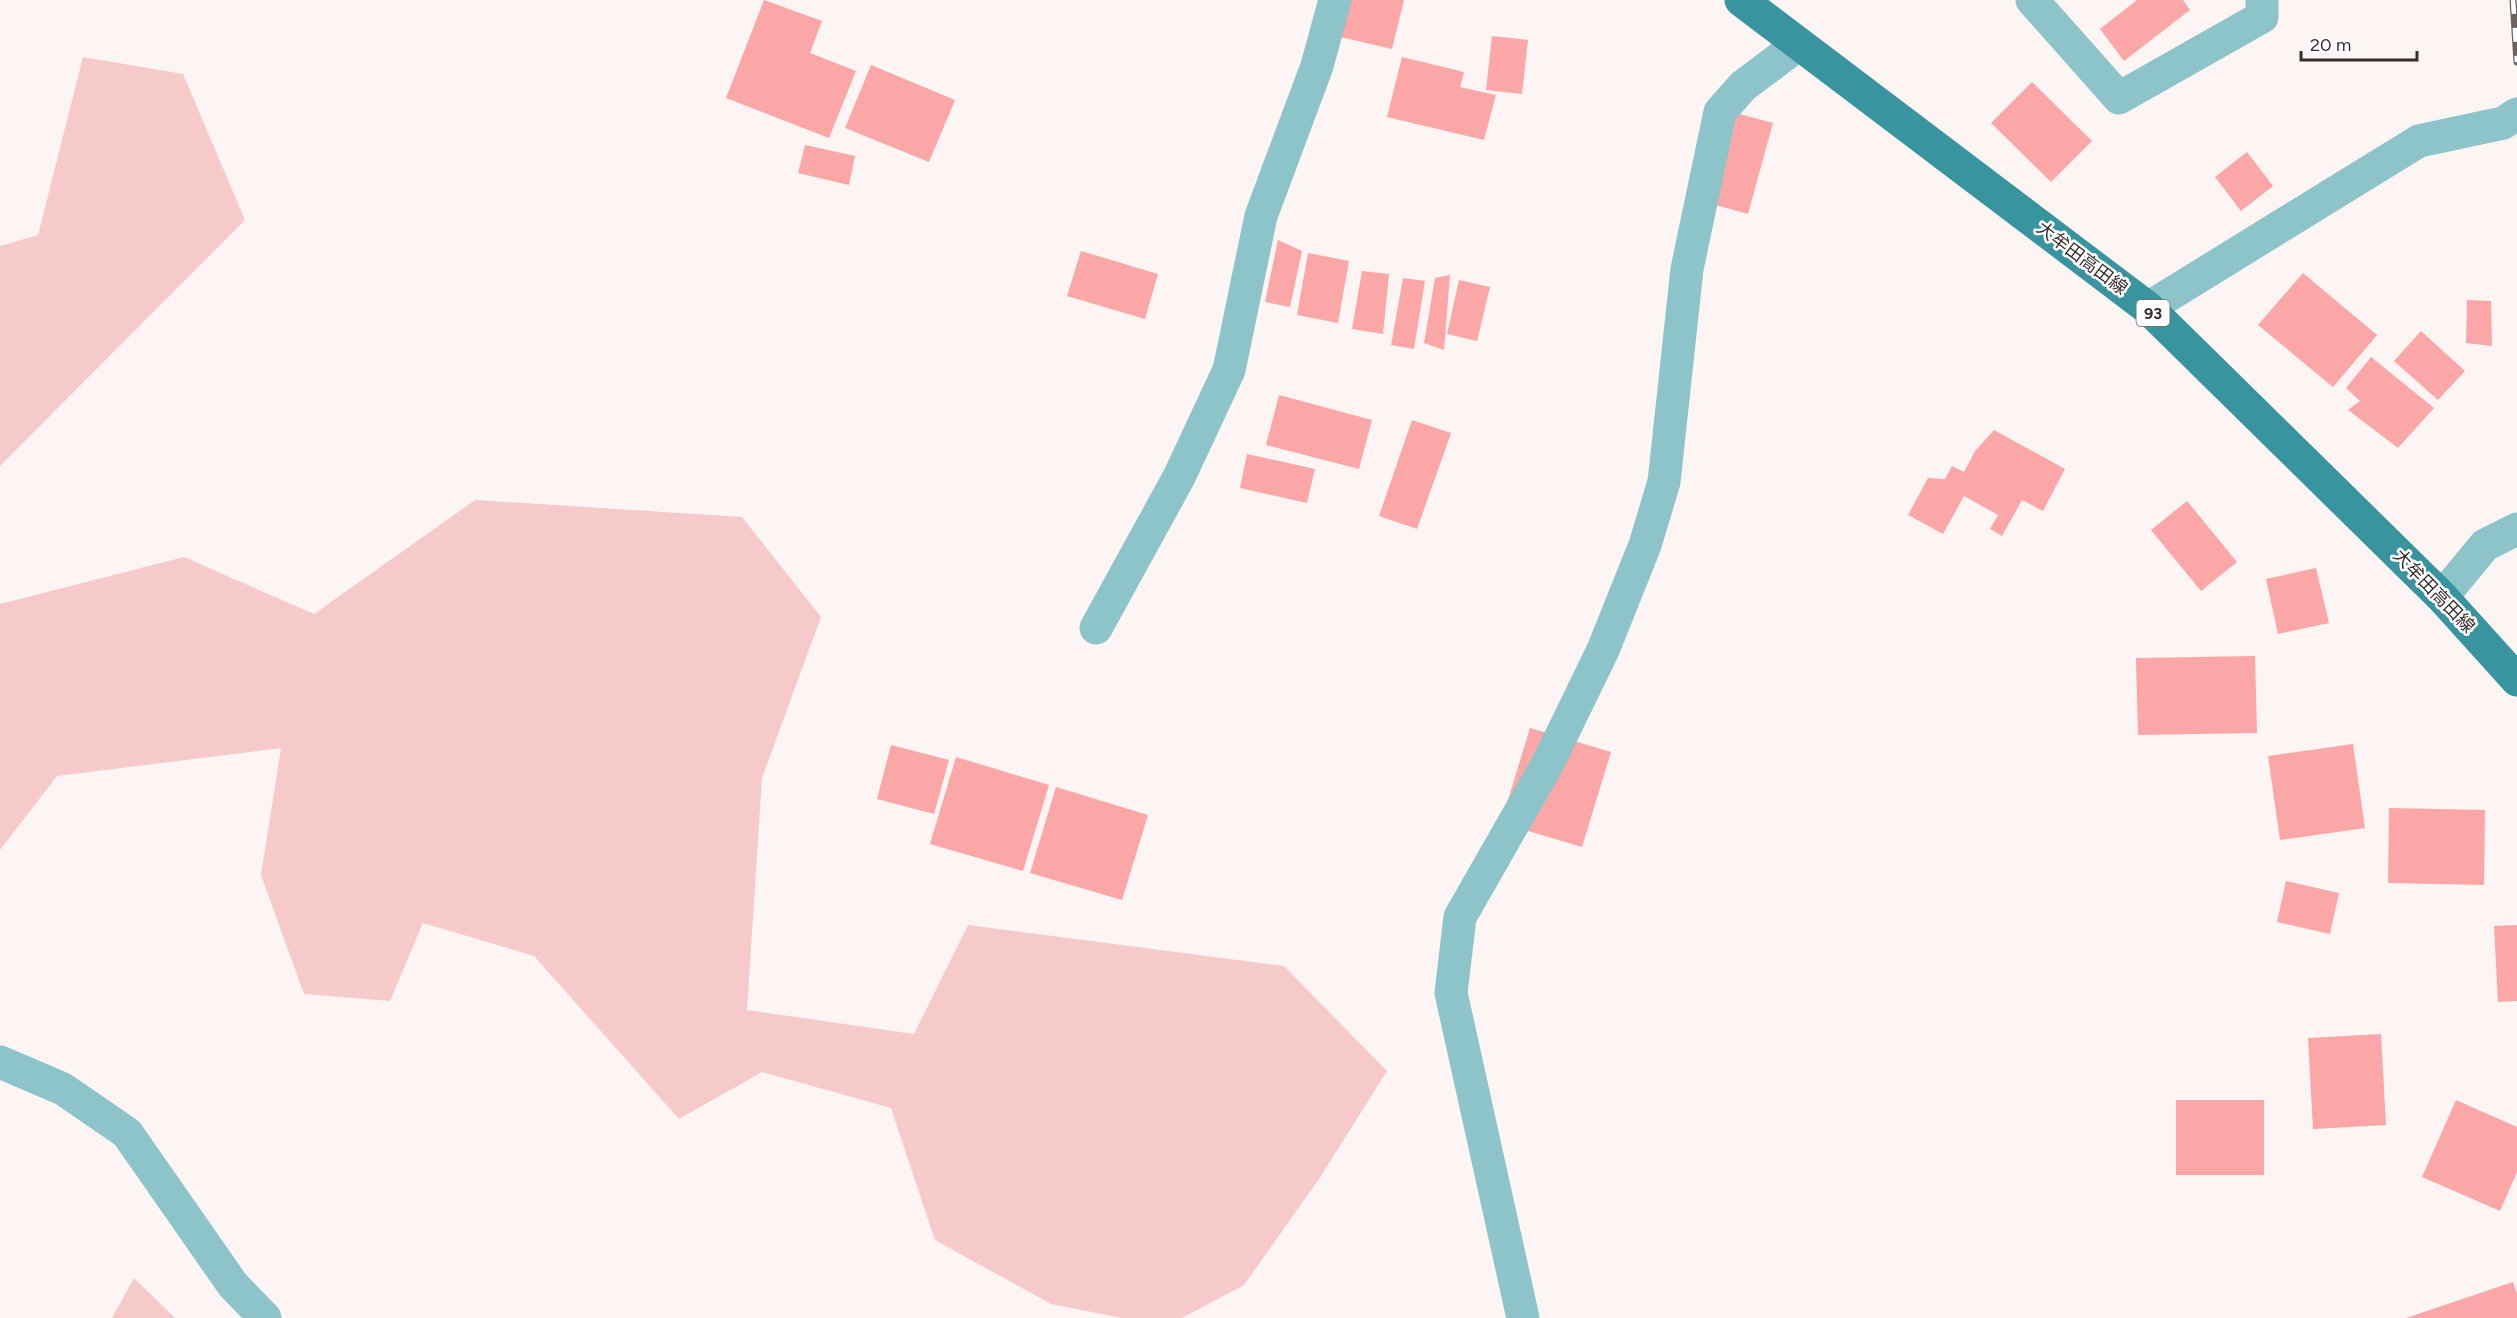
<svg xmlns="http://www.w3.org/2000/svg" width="2517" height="1318" font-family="Figtree,'Noto Sans JP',sans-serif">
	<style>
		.green { fill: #f6caca }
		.building { fill: #fba6a7 }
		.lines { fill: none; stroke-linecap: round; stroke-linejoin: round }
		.street { stroke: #8dc4ca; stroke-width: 33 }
		.primary { stroke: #38949e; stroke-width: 33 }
		.rail-casing { stroke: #6a6161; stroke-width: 7 }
		.rail { stroke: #fff; stroke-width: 4.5; stroke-dasharray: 14; stroke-linecap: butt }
		.labels { text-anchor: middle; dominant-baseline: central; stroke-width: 5; stroke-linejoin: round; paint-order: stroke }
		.shield { fill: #fff; stroke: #726c6c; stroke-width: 1.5 }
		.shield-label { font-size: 16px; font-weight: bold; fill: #362d2d }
		.street-label { font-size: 18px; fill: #362d2d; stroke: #fff }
	</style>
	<rect width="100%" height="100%" fill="#fdf4f4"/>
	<g class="green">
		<polygon points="83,57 183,74 245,220 0,466 0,246 38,235"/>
		<polygon points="475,500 742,517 821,617 762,778 747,1010 914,1034 968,925 1284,966 1387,1071 1319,1179 1244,1285 1182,1318 1122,1318 1051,1304 935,1240 891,1108 762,1072 679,1119 534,956 423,923 390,1001 304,994 261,875 281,748 57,776 0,850 0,604 184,557 314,614"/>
		<polygon points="134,1278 175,1318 112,1318"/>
	</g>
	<g class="building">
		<polygon points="764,0 822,21 810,53 856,71 829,138 726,98"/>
		<polygon points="1344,0 1404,0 1392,49 1336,36"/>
		<polygon points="2137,0 2183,0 2190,10 2124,61 2100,29"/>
		<polygon points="1492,36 1528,40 1522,94 1486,90"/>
		<polygon points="1402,57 1464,72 1460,87 1496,95 1484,140 1387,117"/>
		<polygon points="871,65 955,100 929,162 845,128"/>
		<polygon points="2032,82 2092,141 2051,182 1991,123"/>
		<polygon points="1732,112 1773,123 1748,214 1708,203"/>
		<polygon points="805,145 855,156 849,185 798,173"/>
		<polygon points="2247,152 2273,186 2241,211 2215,177"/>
		<polygon points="1278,240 1302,251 1290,307 1265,302"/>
		<polygon points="1081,251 1158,274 1145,319 1067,296"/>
		<polygon points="1308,253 1349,261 1338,323 1297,315"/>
		<polygon points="1362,271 1389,274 1383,334 1352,329"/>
		<polygon points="2303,273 2377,335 2333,387 2258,325"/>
		<polygon points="1450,275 1444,350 1424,343 1435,278"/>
		<polygon points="1403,278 1425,281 1414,349 1391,345"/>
		<polygon points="1459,280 1490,287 1477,341 1447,334"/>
		<polygon points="2467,300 2491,301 2492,346 2466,343"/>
		<polygon points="2421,331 2465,371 2438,400 2394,361"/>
		<polygon points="2371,357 2434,408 2398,448 2348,410 2360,401 2346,388"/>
		<polygon points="1279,395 1372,420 1359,469 1266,445"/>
		<polygon points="1412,420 1451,433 1417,529 1379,516"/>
		<polygon points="1994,430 2065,469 2043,511 2022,500 2002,536 1990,529 1998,515 1964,496 1943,534 1908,515 1928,478 1945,479 1952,466 1964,472 1975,451"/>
		<polygon points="1247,454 1315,469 1307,503 1240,488"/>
		<polygon points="2187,501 2237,562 2201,591 2151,530"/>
		<polygon points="2316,568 2329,623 2278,634 2266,579"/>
		<polygon points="2255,656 2257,733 2138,735 2136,658"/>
		<polygon points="1530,728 1611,752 1582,847 1501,823"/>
		<polygon points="2353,744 2365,828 2280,840 2268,756"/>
		<polygon points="891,745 949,760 934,814 877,799"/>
		<polygon points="956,757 1049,785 1023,871 930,844"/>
		<polygon points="1056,787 1148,815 1122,900 1030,873"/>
		<polygon points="2389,808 2485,810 2484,885 2388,883"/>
		<polygon points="2286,881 2339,893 2330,934 2277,922"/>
		<polygon points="2517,925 2517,1001 2498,1002 2494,926"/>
		<polygon points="2381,1034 2386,1125 2313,1129 2308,1038"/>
		<rect x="2176" y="1100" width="88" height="75"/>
		<polygon points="2456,1100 2517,1127 2517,1172 2500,1211 2422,1177"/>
		<polygon points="2513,1282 2517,1294 2517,1318 2406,1318"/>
	</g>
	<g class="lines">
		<g class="street">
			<polyline points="2032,0 2119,98 2262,17 2262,0"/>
			<polyline points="2148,308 2419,141 2503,123 2517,114"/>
			<polyline points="2442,597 2485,545 2517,529"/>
			<polyline points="1096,628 1179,477 1229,370 1261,216 1317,66 1335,0"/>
			<polyline points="0,1062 63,1089 127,1133 233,1285 265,1318"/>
			<polyline points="1523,1318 1451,993 1460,917 1548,763 1603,650 1645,545 1664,482 1687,269 1720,112 1743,86 1799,44"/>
		</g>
		<polyline class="primary" points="1741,0 2148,308 2442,597 2517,680"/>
		<g class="rail-casing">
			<polyline id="rail" points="2513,0 2517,62"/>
		</g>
		<use href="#rail" class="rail"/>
	</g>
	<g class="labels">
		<rect class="shield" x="2136.5" y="300" width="33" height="26" rx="4.5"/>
		<g class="shield-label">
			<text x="2153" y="313">93</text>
		</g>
		<g class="street-label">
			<text transform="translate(2082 258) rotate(37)">大牟田高田線</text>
			<text transform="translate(2434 591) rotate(46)">大牟田高田線</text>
		</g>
	</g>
	<path d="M2301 51v9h116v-9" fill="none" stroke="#362d2d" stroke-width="3"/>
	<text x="2310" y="51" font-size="18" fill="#362d2d" stroke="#ffffff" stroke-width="4.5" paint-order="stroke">20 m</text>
</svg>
